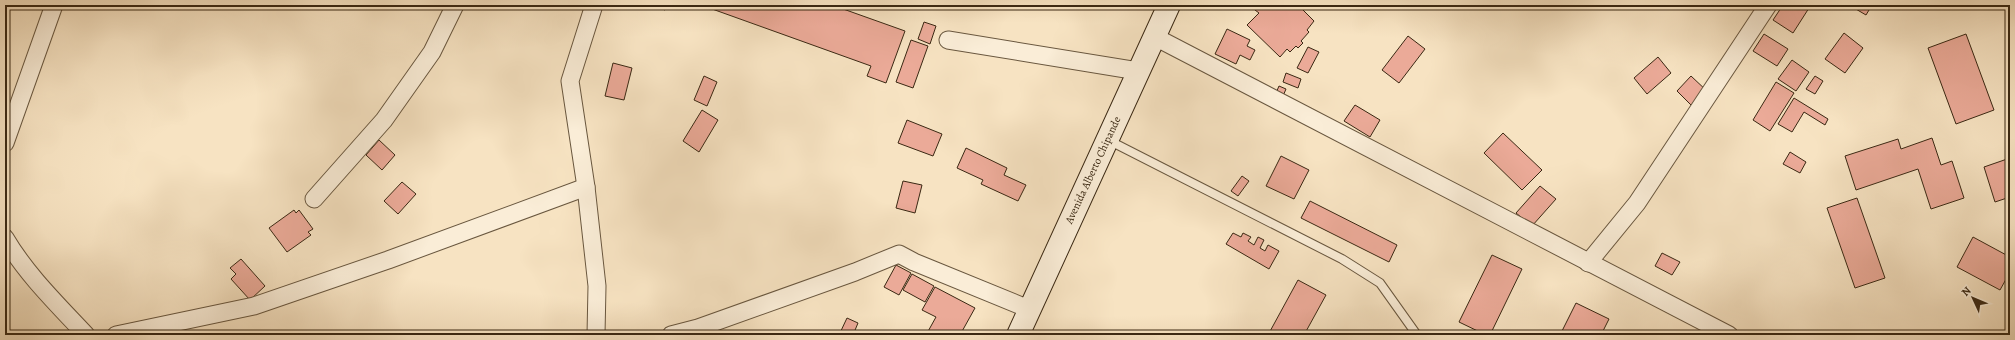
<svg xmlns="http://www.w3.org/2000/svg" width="2015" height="340" font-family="Alegreya,serif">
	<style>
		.building { fill: #ebaa98; stroke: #3a2813 }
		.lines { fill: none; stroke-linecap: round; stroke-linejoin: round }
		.service-casing { stroke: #69573f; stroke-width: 10 }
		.minor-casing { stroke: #69573f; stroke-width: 19 }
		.secondary-casing { stroke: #3a2813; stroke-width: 24 }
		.service { stroke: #faedd7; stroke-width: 8 }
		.minor { stroke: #faedd7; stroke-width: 17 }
		.secondary { stroke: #faedd7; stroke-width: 22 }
		.labels { text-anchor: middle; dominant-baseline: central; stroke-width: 4; stroke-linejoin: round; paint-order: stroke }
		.street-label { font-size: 11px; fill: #3a2813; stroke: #faedd7 }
	</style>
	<rect width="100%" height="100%" fill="#f7e3c2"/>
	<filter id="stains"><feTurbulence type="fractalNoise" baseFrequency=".005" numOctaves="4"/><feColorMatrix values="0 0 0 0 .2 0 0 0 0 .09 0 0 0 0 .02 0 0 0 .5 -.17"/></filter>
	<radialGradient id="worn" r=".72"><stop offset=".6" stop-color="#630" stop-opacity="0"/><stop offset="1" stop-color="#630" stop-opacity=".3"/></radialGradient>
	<g class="building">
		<polygon points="651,5 667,5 665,10"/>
		<polygon points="701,5 832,5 905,31 886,83 867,76 871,66"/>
		<polygon points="1260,5 1305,5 1306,7 1303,10 1314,21 1307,30 1309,32 1301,41 1303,43 1298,48 1296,46 1290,52 1287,49 1280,57 1247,25 1259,13 1255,10"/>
		<polygon points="1783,5 1804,5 1809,8 1793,33 1773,20"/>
		<polygon points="1849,5 1872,5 1866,15"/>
		<polygon points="924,22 936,26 930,44 918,39"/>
		<polygon points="1227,29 1250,40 1247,46 1255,50 1250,60 1240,55 1236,64 1215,54"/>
		<polygon points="1844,33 1863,48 1845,73 1825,59"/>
		<polygon points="1764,34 1788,49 1777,66 1753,51"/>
		<polygon points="1966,34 1994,110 1956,124 1928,48"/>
		<polygon points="1408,36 1425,49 1399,83 1382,70"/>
		<polygon points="911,40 928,46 913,88 896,82"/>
		<polygon points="1308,47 1319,52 1308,73 1297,68"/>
		<polygon points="1658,57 1671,73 1647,94 1634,78"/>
		<polygon points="1792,60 1809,72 1796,91 1778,79"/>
		<polygon points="613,63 632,68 624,100 605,96"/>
		<polygon points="1286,73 1301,79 1298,88 1283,82"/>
		<polygon points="704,76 717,82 707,106 694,100"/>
		<polygon points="1691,76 1708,92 1693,107 1677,91"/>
		<polygon points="1815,76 1823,81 1815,94 1806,89"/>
		<polygon points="1776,82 1794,93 1770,131 1753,120"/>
		<polygon points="1279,86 1286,89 1283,96 1276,93"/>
		<polygon points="1794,98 1828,119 1825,125 1804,112 1792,132 1778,124"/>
		<polygon points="1355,105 1380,120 1370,137 1344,121"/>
		<polygon points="702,110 718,120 699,152 683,141"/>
		<polygon points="907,120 942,134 933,156 898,143"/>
		<polygon points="1503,133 1542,170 1522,190 1484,153"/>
		<polygon points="1932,138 1941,165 1952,161 1964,198 1931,209 1918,169 1856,190 1845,156 1898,139 1901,149"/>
		<polygon points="379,140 395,155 382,170 366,155"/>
		<polygon points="966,148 1007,168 1004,175 1026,185 1018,201 981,184 983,180 957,168"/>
		<polygon points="1790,152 1806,162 1800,173 1783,164"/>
		<polygon points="1281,156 1309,170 1294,199 1266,186"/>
		<polygon points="2010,158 2010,197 1995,202 1984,167"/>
		<polygon points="1242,176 1249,181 1238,196 1231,191"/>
		<polygon points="903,181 922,185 915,213 896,208"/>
		<polygon points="402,182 416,194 398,214 384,201"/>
		<polygon points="1540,186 1556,199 1532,226 1516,213"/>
		<polygon points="1857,198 1885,278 1855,288 1827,208"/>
		<polygon points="1310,201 1397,245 1389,262 1301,218"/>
		<polygon points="294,210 296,213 299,210 313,229 308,232 311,235 287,252 269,228"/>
		<polygon points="1233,233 1241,237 1243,233 1251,237 1248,241 1254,245 1258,237 1264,240 1260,248 1265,251 1268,245 1279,251 1269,269 1226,244"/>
		<polygon points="1973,237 2010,257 2010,272 2000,290 1957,267"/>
		<polygon points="1662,253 1680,262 1672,275 1655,266"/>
		<polygon points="1492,255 1522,269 1490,335 1486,335 1459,322"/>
		<polygon points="241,259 265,286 250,300 231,279 236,274 230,268"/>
		<polygon points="896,265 911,273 899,295 884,287"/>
		<polygon points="912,274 934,286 925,302 903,290"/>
		<polygon points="1298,280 1326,295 1304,335 1268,335"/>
		<polygon points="935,287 975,308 960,335 926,335 936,317 922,310"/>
		<polygon points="1576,303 1609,319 1601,335 1560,335"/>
		<polygon points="847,318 858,323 853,335 839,335"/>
	</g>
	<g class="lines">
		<g class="service-casing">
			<polyline id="service" points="1108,140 1342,259 1380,283 1417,335"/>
		</g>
		<g class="minor-casing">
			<g id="minor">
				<polyline points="594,5 570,81 586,187 597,286 596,335"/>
				<polyline points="1155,37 1729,335"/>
				<polyline points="948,40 1138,71"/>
				<polyline points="5,143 54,5"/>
				<polyline points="314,199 384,120 432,52 455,5"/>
				<path d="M5,238c21,36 53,67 81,97"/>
				<polyline points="1588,263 1637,203 1768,5"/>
				<polyline points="116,335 254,306 388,260 586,187"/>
				<polyline points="671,335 698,328 855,272 899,254 914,262 1029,309"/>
			</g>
		</g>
		<g class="secondary-casing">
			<polyline id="secondary" points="1018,335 1169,5"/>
		</g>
		<use href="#service" class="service"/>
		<use href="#minor" class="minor"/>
		<use href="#secondary" class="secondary"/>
	</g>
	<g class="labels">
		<g class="street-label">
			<text transform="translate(1093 170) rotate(-65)">Avenida Alberto Chipande</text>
		</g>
	</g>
	<rect width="2015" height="340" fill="none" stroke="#f7e3c2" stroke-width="20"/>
	<rect x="6" y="6" width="2003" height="328" fill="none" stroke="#3a2813" stroke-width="2"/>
	<rect x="10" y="10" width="1995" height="320" fill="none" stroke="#3a2813"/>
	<g transform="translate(1973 298) rotate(314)" stroke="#faedd7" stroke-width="3" paint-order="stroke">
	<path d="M0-3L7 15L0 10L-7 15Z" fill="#3a2813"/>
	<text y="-6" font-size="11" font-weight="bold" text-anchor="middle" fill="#3a2813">N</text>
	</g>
	<rect width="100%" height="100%" filter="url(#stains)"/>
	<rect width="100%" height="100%" fill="url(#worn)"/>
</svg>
